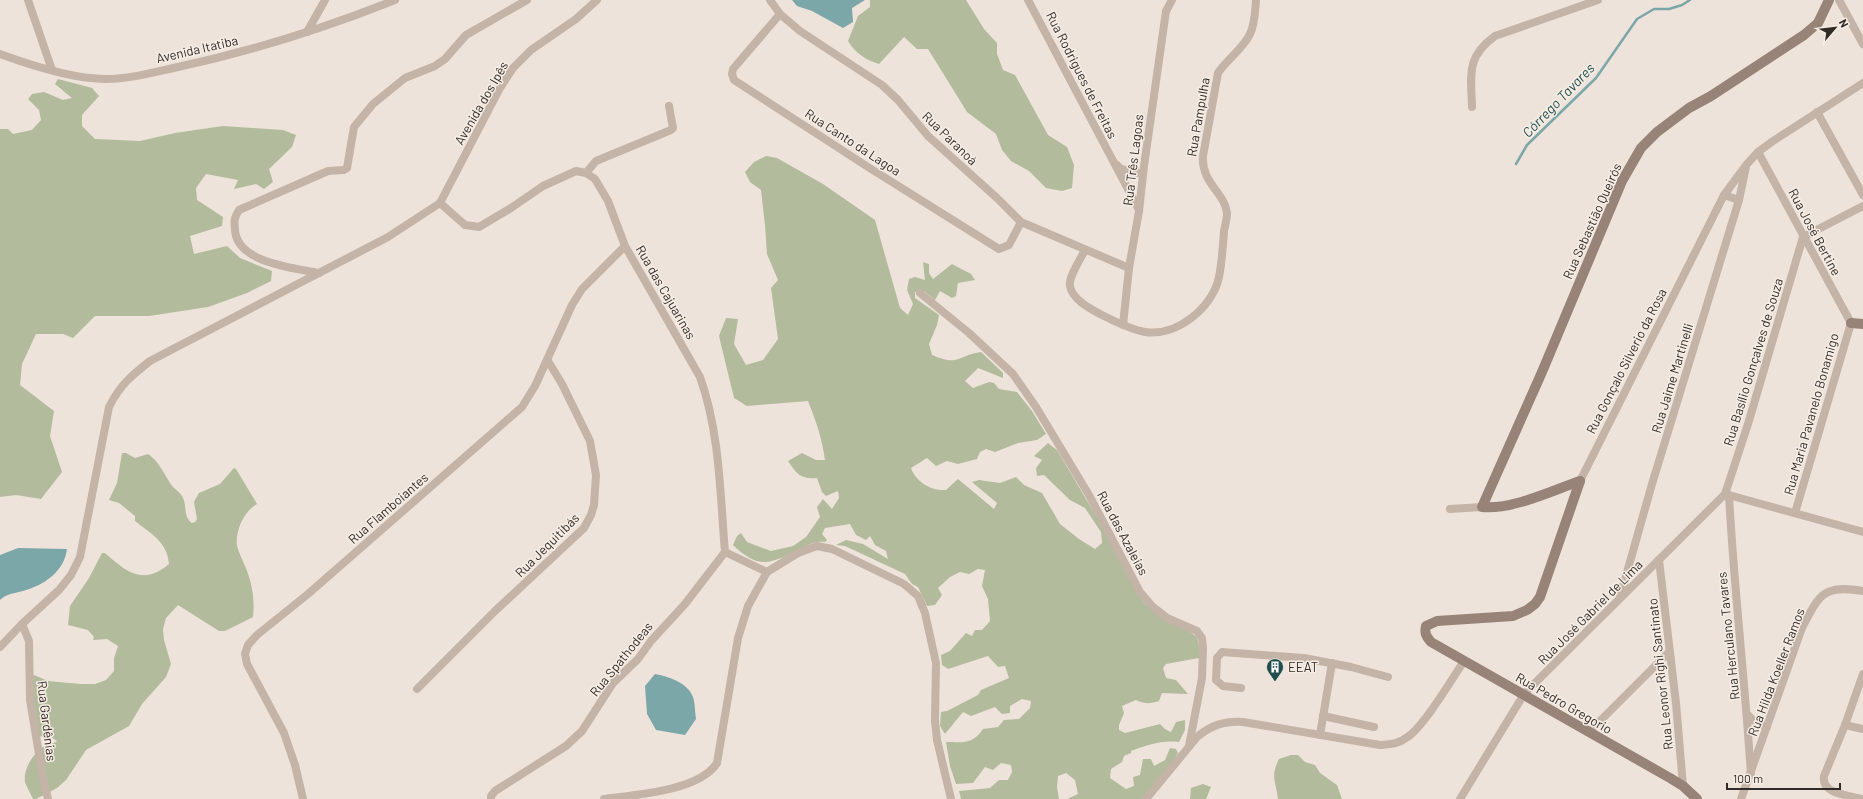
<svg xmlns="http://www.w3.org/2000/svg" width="1863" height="799" font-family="Barlow,sans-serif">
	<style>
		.green { fill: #b2bb9c }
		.water { fill: #7ca7a8 }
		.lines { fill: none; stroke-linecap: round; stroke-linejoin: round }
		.stream { stroke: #7ca7a8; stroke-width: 2.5 }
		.street { stroke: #c4b3a7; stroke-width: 8 }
		.secondary { stroke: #988379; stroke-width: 10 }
		.labels { text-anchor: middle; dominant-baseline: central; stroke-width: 3; stroke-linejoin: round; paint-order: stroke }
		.street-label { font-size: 13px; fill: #322a27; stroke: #f6eee5 }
		.poi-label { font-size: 13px; fill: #322a27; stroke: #f6eee5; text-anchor: start }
		.water-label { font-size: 14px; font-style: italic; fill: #214d4e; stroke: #f6eee5 }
	</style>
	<rect width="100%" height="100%" fill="#eee3da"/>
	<g class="green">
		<path d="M870,0h96l18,29 13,14v11l6,16 12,5 33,60 19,12 7,18 -2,23 -10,3 -16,-3 -17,-17 -18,-10 -9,-11 -6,-16 -29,-22 -39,-63h-11l-13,-12 -25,27c-13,-4 -24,-11 -31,-23l10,-25 12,-9z"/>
		<polygon points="58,79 92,88 99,96 82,115 82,126 95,139 140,141 175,133 223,126 283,130 296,135 292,147 269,169 273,182 264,189 256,184 234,189 238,180 206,174 196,188 197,200 223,217 222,226 190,236 194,254 227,246 240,258 272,271 271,281 247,293 208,307 149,316 95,316 73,338 63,334 36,334 22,364 20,385 54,411 50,436 62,472 41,499 16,495 0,497 0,129 8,129 13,134 32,130 41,120 39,110 28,99 32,94 44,92 63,100 72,98 55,84"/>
		<path d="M766,156l11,2 46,26 52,36 25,88 8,7 5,-11 -6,-14 2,-11 6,-2 10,3 -2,-18 6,2v9l4,6 19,-15 19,10 4,6 -17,3 -2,13 -4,2 -12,-7 -5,9 -11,-9 -9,1v6l24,17 -2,10 -8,19 3,11c27,12 26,0 49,-3l22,21v5l-25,-10 -13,13 8,7 16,-6 5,1 5,6 18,3 15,19 14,23 -9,6 -19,3 -23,9 -9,-3 -6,3 -3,7 -19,5 -11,-3 -11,5 -9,-8 -16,10c5,14 20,23 35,22l12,-11 36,30 3,-6 -25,-21 7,-2 21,3 16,-6 8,8 18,8 18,31 19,15 16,10 7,-6 -1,-11 -16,-24 -15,-8 -26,-25 -7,1 -1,-8 6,-8 -8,-4 14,-13 9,7 48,81 24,48 15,24 21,18 18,6 14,10 4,17 -2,4 -33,6 -3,4 3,10 10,2 12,14 -26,-1 -3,8c-9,3 -15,3 -23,-1l-14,6 2,7 -5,12v5l6,3 35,-9 5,5 6,3 5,-10 9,-2v10l-6,12c-18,-2 -31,3 -48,9v2l-7,3 -2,6 -11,7 -1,9 16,11 8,-3 -1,-9 7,-2 3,-16h8l3,7 11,-6 5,-12 6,1 2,4 -9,15 -26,31h-76l11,-5 -3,-14 -9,-7 -8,3 -1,11 2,12h-98l-2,-8 31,-3 9,-8h9l4,-8 -1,-7 -10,-2 -8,7 -8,-3 -12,16 -17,1 -6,-18 -4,-24c17,0 26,3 37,-13l15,-2 6,-7 15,-1 11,-11 1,-7 -9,-2 -12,7v7l-8,1 -7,-7 -24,9 -8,-4 -18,22 -5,-8 1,-14 6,-1 31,-16 3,-5 28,-12 -4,-12 -7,1 -10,-11 -40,13 -6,-4 -1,-10 9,-4 16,-18 6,3 3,-6h7l8,-9 -2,-22 -6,-13 3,-16 -7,-1 -9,5 -9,-2 -10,5 -12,11 4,7 -7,10 -8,1 -9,-19 -6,-3 -7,-10 -60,-28 -9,-1 10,-5 17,4 25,15 -2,-8 -11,-6 -5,-9 -4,4 -10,-5 -6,-11 -25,4 -3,6 5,6 -2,2c-9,-1 -15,2 -23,6 -30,15 -42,23 -69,-3l4,-9 4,-3 6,9 24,9 22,-5 13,-9 14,-20 -3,-10 6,-8 9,10 7,-11 -1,-7 -12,5 -4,-4 -5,-14c-16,2 -21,-5 -29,-17l14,-8 14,7h9c-3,-22 -9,-39 -17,-59l-61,5 -13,-8 -15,-62 7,-18 12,1 -4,25 12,21 17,-5 15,-21 -7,-51 7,-8 -11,-26 -2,-29 -4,-35 -11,-8 -5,-10 9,-10z"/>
		<path d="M122,453h4l9,5 13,-4c11,7 17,22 24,32 4,4 9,7 11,12 4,8 0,19 9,25l3,-1 2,-3 -3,-17 5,-9 21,-9 14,-16 2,1 21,35c-13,7 -22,27 -20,42 2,7 5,13 8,20 7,16 10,34 8,51l-28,14h-6l-41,-26 -12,13 -3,11 1,11 7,24 -5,13 -24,27 -13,22 -43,24 -20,30 -9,8 -21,11h-3c-3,-6 -6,-12 -8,-17 -2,-13 8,-28 18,-35 5,-4 10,-2 14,-6l-6,-4 -17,-1 -2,-59 2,-2 14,6 32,3h15l11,-4 8,-9v-13l4,-12 -11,-7 -14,1 1,-3 -6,-7 -20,-5 2,-19 19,-28 13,-25h3c21,19 39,33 64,11 -2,-23 -18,-30 -34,-43v-5l-16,-13 -10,-3 8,-17z"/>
		<path d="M1291,755h7l7,7 10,3 5,8 17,12 5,14h-64c-2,-18 -8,-22 1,-40z"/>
		<polygon points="1203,784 1211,787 1206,799 1190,799 1191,788"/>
	</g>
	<g class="water">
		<polygon points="792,0 865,0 852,8 853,22 843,28 812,11 797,6"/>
		<path d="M18,548l49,1c-3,23 -23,36 -44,42 -8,2 -17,3 -23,9v-45z"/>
		<path d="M655,674c13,2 33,9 38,23 2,6 2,15 3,22l-11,16 -29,-5 -9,-16 -2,-28z"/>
	</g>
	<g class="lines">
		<polyline class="stream" points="1516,164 1527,145 1596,78 1637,19 1654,9 1669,9 1682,5 1690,0"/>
		<g class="street">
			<polyline points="28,0 52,70"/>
			<polyline points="770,0 780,14 800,31 882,85 898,100 928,136 997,198 1021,222 1129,268"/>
			<polyline points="1028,0 1139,210"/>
			<polyline points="1839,0 1863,44"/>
			<polyline points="780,14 733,69 732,74 734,80 868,167 999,249 1009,245 1021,222"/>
			<polyline points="307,32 325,0"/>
			<path d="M0,54c30,11 74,25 106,25 24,0 49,-7 72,-12 74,-16 147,-39 217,-67"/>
			<path d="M1472,107c-1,-33 -6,-50 23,-71l103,-36"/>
			<polyline points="1817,112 1863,195"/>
			<polyline points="1758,152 1851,323 1795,513"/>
			<polyline points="1117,165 1121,169 1143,174"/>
			<polyline points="586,173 596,161 671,130 673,128 669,106"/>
			<polyline points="1724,195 1739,200"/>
			<path d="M440,203l25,22 14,2 32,-19 32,-22 33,-15 10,2 9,6 13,22 17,45 75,131c20,56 20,117 25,175l42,20"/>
			<polyline points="1803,237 1863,206"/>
			<path d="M1085,250c-4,8 -17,28 -15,36 2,13 19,22 30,28 14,7 29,15 45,18 32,5 68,-25 74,-55 3,-15 4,-31 5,-46 1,-5 3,-12 3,-18 -2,-20 -26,-30 -24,-57l15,-83c9,-14 25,-24 32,-39 5,-10 5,-23 6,-34"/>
			<path d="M319,273c-25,-5 -82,-10 -84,-43 -1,-9 -1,-12 4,-20l89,-39 16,-1 3,-2 7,-41 19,-23 32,-26 30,-12 10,-7 21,-24 61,-35"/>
			<polyline points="920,293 969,333 1013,374 1036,407 1089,495 1140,592 1153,607 1167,618 1197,631 1202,638 1203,648 1202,678 1189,746"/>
			<polyline points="1123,325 1129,268 1139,211 1144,166 1166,11 1172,0"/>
			<polyline points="1580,481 1724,195 1747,164 1758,152 1773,141 1863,83"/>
			<polyline points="1725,494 1863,532"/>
			<path d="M1729,495c5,94 16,186 22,280"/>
			<polyline points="1450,509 1482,507"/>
			<polyline points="1659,560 1676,703 1683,786"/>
			<polyline points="1620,597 1652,484 1739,200 1746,167"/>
			<polyline points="22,624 29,641 30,700 43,778 48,799"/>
			<path d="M0,647l22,-23 37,-34 12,-15 9,-18 29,-150c11,-22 22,-31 41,-46l238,-124 52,-34 60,-115 13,-20 18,-18 45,-31 21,-19"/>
			<polyline points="1241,688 1223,686 1216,680 1217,658 1222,652 1304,658 1351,667 1388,677"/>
			<polyline points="417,689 494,612 584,528 591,515 594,505 596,475 590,441 562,384 548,361"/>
			<polyline points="1747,714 1754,721 1767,727"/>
			<polyline points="1323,716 1374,727"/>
			<polyline points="1845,725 1863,729"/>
			<polyline points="1589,732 1669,652"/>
			<polyline points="1320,735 1332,663"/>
			<polyline points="303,799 295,765 284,733 247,664 245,654 248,645 257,635 308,594 522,407 535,386 572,305 582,289 625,246"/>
			<polyline points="491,799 491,796 495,791 566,746 582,731 613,683 638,659 651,641 685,604 725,552"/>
			<path d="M604,799c31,-4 95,-8 113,-36l21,-125 10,-32 19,-34 31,-19 19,-7 15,3 72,35 14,12 7,17 11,50 -1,58 2,19 14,59"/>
			<path d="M1146,799l51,-62c14,-12 27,-16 46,-15l137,23c10,-1 18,-1 26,-7 17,-10 46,-59 58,-77"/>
			<polyline points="1460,799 1524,694 1725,494 1748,424 1803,237"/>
			<path d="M1741,799l61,-171c17,-33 21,-44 61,-37"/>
			<path d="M1862,799c-14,-4 -41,-5 -38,-23l21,-51 18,-51"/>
		</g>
		<g class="secondary">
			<polyline points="1851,323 1863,324"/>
			<path d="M1580,481c-29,10 -68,29 -98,26l60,-135 80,-191 19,-33 16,-16 32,-24 22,-12 93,-61 14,-12 11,-23"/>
			<path d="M1580,481l-40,116 -5,7 -8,6 -14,6 -76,5 -11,5c-2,8 1,11 5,16l239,136 13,8 14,13"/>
		</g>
	</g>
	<defs>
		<g id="building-pin" transform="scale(0.9)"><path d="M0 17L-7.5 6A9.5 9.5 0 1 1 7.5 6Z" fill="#214d4e" stroke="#f6eee5"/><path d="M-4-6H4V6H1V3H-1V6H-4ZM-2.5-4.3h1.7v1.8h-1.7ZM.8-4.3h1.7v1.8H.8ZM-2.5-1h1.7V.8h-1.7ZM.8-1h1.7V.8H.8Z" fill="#fff"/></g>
	</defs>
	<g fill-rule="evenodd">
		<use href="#building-pin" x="1275" y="667"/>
	</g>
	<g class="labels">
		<g class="street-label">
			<text transform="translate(197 49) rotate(-13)">Avenida Itatiba</text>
			<text transform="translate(1082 75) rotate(63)">Rua Rodrigues de Freitas</text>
			<text transform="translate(481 103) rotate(-60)">Avenida dos Ipês</text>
			<text transform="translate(1198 117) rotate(-80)">Rua Pampulha</text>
			<text transform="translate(950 138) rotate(44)">Rua Paranoá</text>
			<text transform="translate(853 142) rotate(33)">Rua Canto da Lagoa</text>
			<text transform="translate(1133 160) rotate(-83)">Rua Três Lagoas</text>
			<text transform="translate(1592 221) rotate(-66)">Rua Sebastião Queirós</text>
			<text transform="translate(1815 232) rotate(62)">Rua José Bertine</text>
			<text transform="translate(666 292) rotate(60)">Rua das Cajuarinas</text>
			<text transform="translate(1626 361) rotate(-63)">Rua Gonçalo Silverio da Rosa</text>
			<text transform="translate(1753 362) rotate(-73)">Rua Basílio Gonçalves de Souza</text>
			<text transform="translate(1672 378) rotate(-73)">Rua Jaime Martinelli</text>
			<text transform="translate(1811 414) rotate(-74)">Rua Maria Pavanelo Bonamigo</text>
			<text transform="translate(388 508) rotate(-41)">Rua Flamboiantes</text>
			<text transform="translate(1123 533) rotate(62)">Rua das Azaleias</text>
			<text transform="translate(547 545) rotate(-45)">Rua Jequitibás</text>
			<text transform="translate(1590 612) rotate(-45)">Rua José Gabriel de Lima</text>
			<text transform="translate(1728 636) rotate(-96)">Rua Herculano Tavares</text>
			<text transform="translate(621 659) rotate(-51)">Rua Spathodeas</text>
			<text transform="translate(1776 672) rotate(-69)">Rua Hilda Koeller Ramos</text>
			<text transform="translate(1660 674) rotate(-96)">Rua Leonor Righi Santinato</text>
			<text transform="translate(1564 703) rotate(30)">Rua Pedro Gregorio</text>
			<text transform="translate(47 721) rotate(83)">Rua Gardênias</text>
		</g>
		<g class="poi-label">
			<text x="1288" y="667">EEAT</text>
		</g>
		<g class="water-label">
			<text transform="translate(1558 100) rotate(-46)">Córrego Tavares</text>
		</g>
	</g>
	<g transform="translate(1835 28) rotate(62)" stroke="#f6eee5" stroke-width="3" paint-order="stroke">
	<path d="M0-3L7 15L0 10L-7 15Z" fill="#322a27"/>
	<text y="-6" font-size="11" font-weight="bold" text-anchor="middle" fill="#322a27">N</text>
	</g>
	<path d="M1727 783v6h113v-6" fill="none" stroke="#322a27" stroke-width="2"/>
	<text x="1733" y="783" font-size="12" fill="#322a27" stroke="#f6eee5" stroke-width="3" paint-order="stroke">100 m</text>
</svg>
